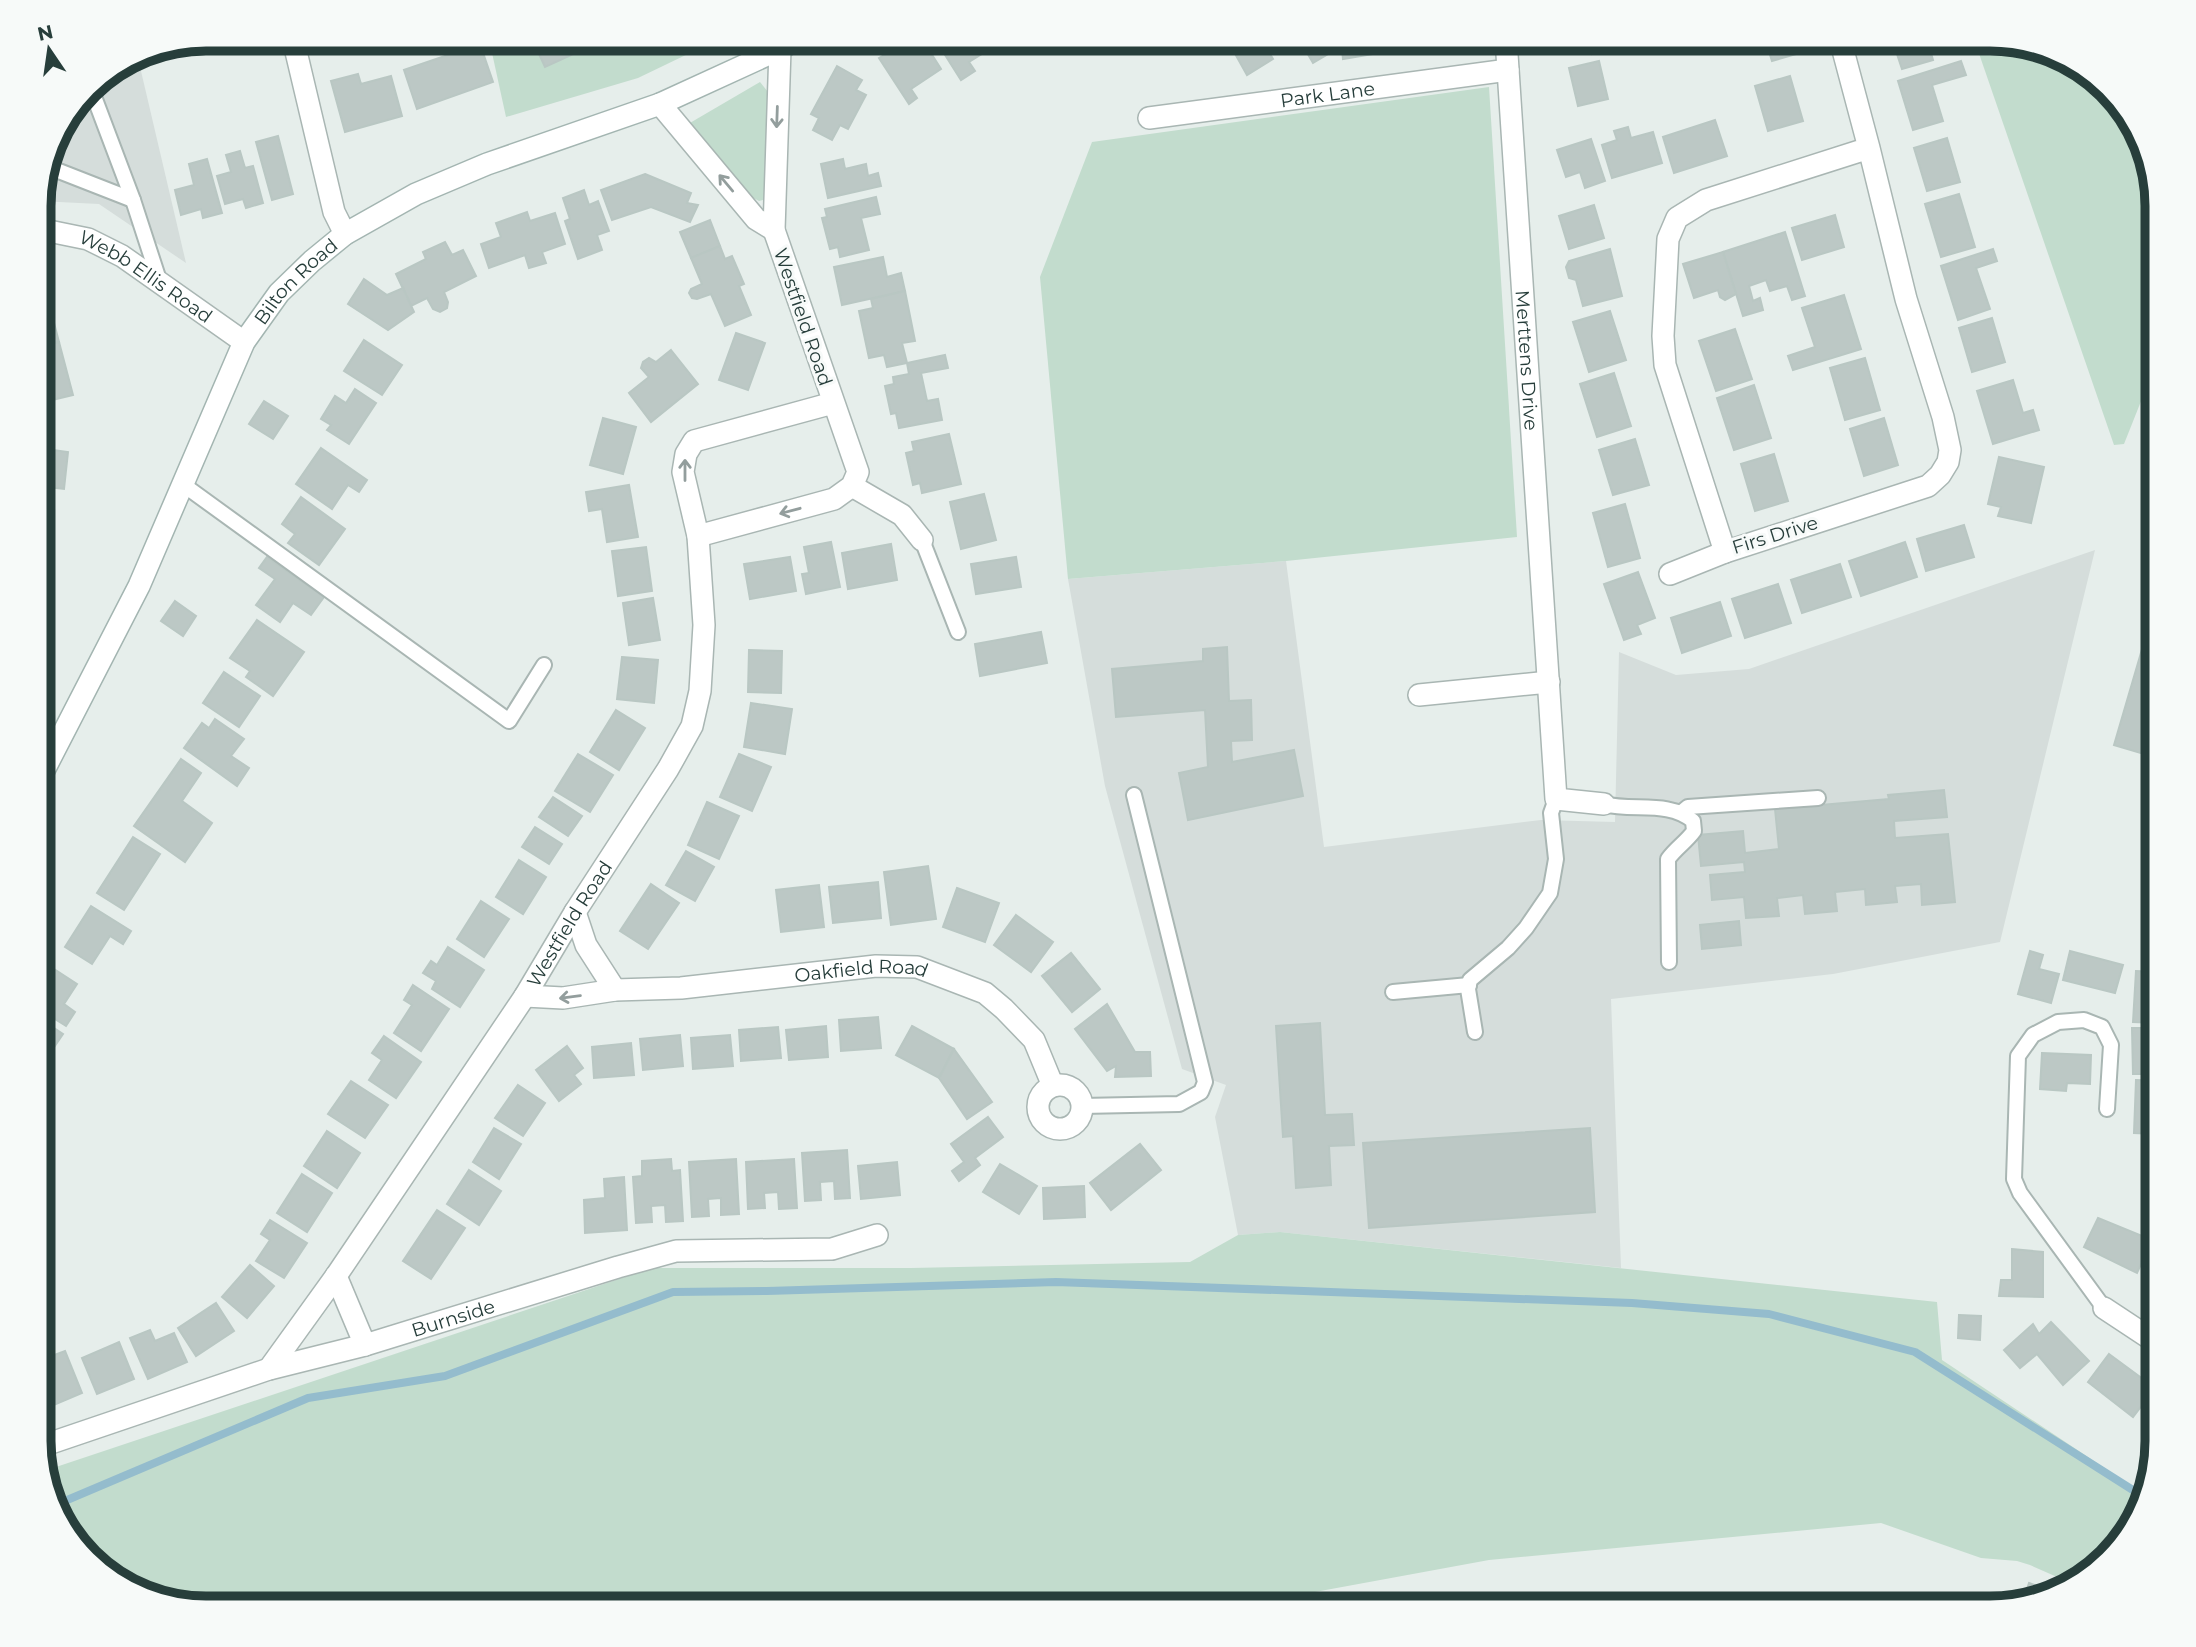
<svg xmlns="http://www.w3.org/2000/svg" width="2196" height="1647" font-family="Montserrat,sans-serif">
	<style>
		.built { fill: #d5dddb }
		.green { fill: #c2dccd }
		.lines { fill: none; stroke-linecap: round; stroke-linejoin: round }
		.stream { stroke: #94bccd; stroke-width: 8 }
		.building { fill: #bcc8c5; stroke: #b9c7c3; stroke-width: 2 }
		.service-casing { stroke: #a9b6b3; stroke-width: 18 }
		.minor-casing { stroke: #a9b6b3; stroke-width: 24 }
		.secondary-casing { stroke: #a3b5b1; stroke-width: 24 }
		.service { stroke: #fff; stroke-width: 14 }
		.minor { stroke: #fff; stroke-width: 21 }
		.secondary { stroke: #fff; stroke-width: 21 }
		.oneway { stroke: #939e9d }
		.labels { text-anchor: middle; dominant-baseline: central; stroke-width: 6; stroke-linejoin: round; paint-order: stroke }
		.street-label { font-size: 19px; fill: #273e3b; stroke: #f7faf9 }
		.rim { fill: none; stroke: #273e3b; stroke-width: 9 }
	</style>
	<rect width="100%" height="100%" fill="#e6eeeb"/>
	<g class="built">
		<polygon points="137,54 186,263 99,204 39,201 56,131 95,80"/>
		<polygon points="2095,550 2000,942 1833,974 1611,999 1621,1268 1280,1232 1238,1235 1215,1117 1226,1085 1182,1069 1105,786 1068,579 1286,561 1324,847 1541,820 1615,822 1619,652 1676,675 1749,669"/>
	</g>
	<g class="green">
		<polygon points="489,39 719,39 638,78 506,117"/>
		<polygon points="1974,39 1991,39 2045,47 2093,73 2140,131 2157,205 2157,361 2124,444 2114,445"/>
		<polygon points="760,82 768,92 767,199 759,201 739,190 683,127"/>
		<polygon points="1489,87 1517,537 1286,561 1068,579 1040,277 1092,142"/>
		<polygon points="1280,1232 1937,1302 1942,1360 2148,1497 2123,1544 2073,1584 2030,1565 2017,1561 1981,1558 1881,1523 1489,1560 1228,1608 205,1608 151,1600 103,1574 56,1516 44,1471 652,1268 911,1268 1190,1262 1238,1235"/>
	</g>
	<g class="lines">
		<polyline class="stream" points="53,1506 308,1398 445,1376 673,1292 767,1291 1056,1282 1632,1303 1769,1314 1915,1352 2147,1499"/>
	</g>
	<g class="building">
		<polygon points="532,39 606,39 545,67"/>
		<polygon points="911,39 922,39 941,69 911,89 917,98 909,104 879,58"/>
		<polygon points="935,39 1006,39 969,62 975,71 961,80"/>
		<polygon points="1231,39 1249,39 1254,47 1263,42 1273,59 1247,75 1228,41"/>
		<polygon points="1299,39 1338,39 1342,46 1313,63"/>
		<polygon points="1341,39 1383,39 1385,52 1343,59"/>
		<polygon points="1434,39 1461,39 1461,41 1435,44"/>
		<polygon points="1588,39 1624,39 1626,46 1592,54"/>
		<polygon points="1765,39 1799,39 1803,52 1772,61"/>
		<polygon points="1892,39 1927,39 1933,60 1902,69"/>
		<polygon points="480,44 493,82 417,109 404,70"/>
		<polygon points="1599,61 1608,99 1578,106 1569,68"/>
		<polygon points="1961,61 1966,75 1932,85 1943,121 1913,130 1898,81"/>
		<polygon points="837,66 862,80 856,90 866,95 848,129 840,125 832,140 813,130 819,118 811,114"/>
		<polygon points="358,74 361,84 391,76 402,116 345,132 331,81"/>
		<polygon points="1790,76 1803,121 1768,131 1755,86"/>
		<polygon points="1715,120 1727,156 1674,173 1663,137"/>
		<polygon points="1628,127 1631,138 1653,132 1662,163 1612,178 1602,145 1617,140 1614,131"/>
		<polygon points="278,136 293,194 272,200 256,142"/>
		<polygon points="1947,138 1960,182 1927,191 1914,148"/>
		<polygon points="1591,139 1605,181 1585,188 1580,172 1566,177 1557,150"/>
		<polygon points="240,151 245,168 253,166 263,203 246,208 243,199 225,204 217,176 231,172 226,155"/>
		<polygon points="207,159 222,213 203,218 201,209 181,215 175,190 194,185 189,164"/>
		<polygon points="843,159 845,169 866,164 868,176 878,173 881,186 828,198 821,164"/>
		<polygon points="645,174 691,193 687,203 698,205 690,222 651,207 612,220 601,190"/>
		<polygon points="584,190 589,205 598,201 609,231 597,235 602,250 578,259 565,221 570,219 563,198"/>
		<polygon points="1959,194 1975,247 1941,257 1925,204"/>
		<polygon points="876,197 880,214 861,218 869,250 840,257 838,247 830,249 822,218 827,217 825,209"/>
		<polygon points="1594,205 1604,238 1569,249 1559,216"/>
		<polygon points="527,212 530,221 555,213 565,244 542,252 546,263 529,268 525,255 489,268 481,244 501,237 496,223"/>
		<polygon points="1835,215 1844,247 1802,260 1792,228"/>
		<polygon points="710,220 720,246 691,258 680,232"/>
		<polygon points="1785,232 1805,296 1792,300 1787,286 1770,291 1766,280 1749,286 1753,301 1760,298 1763,310 1743,316 1723,252"/>
		<polygon points="445,242 452,255 463,250 476,276 444,292 448,302 447,308 440,312 433,309 427,298 411,306 396,274 426,259 423,252"/>
		<polygon points="720,246 725,259 732,256 744,284 739,286 751,315 725,326 711,294 697,299 692,298 689,293 691,289 702,284 691,258"/>
		<polygon points="1610,249 1622,296 1583,306 1576,280 1569,278 1566,267 1569,261"/>
		<polygon points="1993,249 1997,261 1976,268 1990,309 1958,320 1941,266"/>
		<polygon points="1723,252 1736,294 1725,300 1720,297 1718,290 1694,298 1683,264"/>
		<polygon points="883,257 887,277 901,273 905,291 842,305 834,267"/>
		<polygon points="364,279 387,295 403,288 414,312 388,330 348,304"/>
		<polygon points="905,291 915,341 902,343 907,363 887,367 884,355 869,358 859,311 873,308 871,299"/>
		<polygon points="1844,295 1861,349 1793,370 1788,356 1815,347 1802,308"/>
		<polygon points="47,296 59,342 39,347 39,298"/>
		<polygon points="1610,311 1626,360 1589,372 1573,322"/>
		<polygon points="1992,318 2005,362 1972,372 1959,328"/>
		<polygon points="1735,329 1752,379 1716,391 1699,341"/>
		<polygon points="736,333 765,343 748,390 719,380"/>
		<polygon points="364,340 402,365 382,395 344,371"/>
		<polygon points="59,342 73,395 48,401 44,383 39,384 39,347"/>
		<polygon points="671,350 698,384 651,422 629,393 649,377 641,368 643,362 649,358 656,362"/>
		<polygon points="945,355 948,368 921,373 927,401 938,399 942,420 899,428 896,413 891,414 885,386 894,384 893,377 909,374 907,363"/>
		<polygon points="1865,358 1880,410 1845,420 1830,368"/>
		<polygon points="1614,373 1631,426 1597,437 1580,384"/>
		<polygon points="2013,380 2023,413 2033,410 2039,430 1993,444 1977,391"/>
		<polygon points="1754,385 1771,438 1734,450 1717,398"/>
		<polygon points="355,389 376,403 349,444 327,430 331,425 321,419 335,396 346,403"/>
		<polygon points="264,401 288,416 273,439 249,424"/>
		<polygon points="603,418 636,427 623,474 590,465"/>
		<polygon points="1884,418 1898,465 1864,476 1850,429"/>
		<polygon points="949,434 961,484 922,493 920,483 913,485 906,453 914,451 912,442"/>
		<polygon points="39,436 47,436 46,449 68,452 64,489 39,486"/>
		<polygon points="1635,439 1649,485 1613,495 1599,450"/>
		<polygon points="321,448 367,480 359,492 348,485 332,509 296,484"/>
		<polygon points="1774,454 1788,501 1755,511 1741,464"/>
		<polygon points="1999,457 2044,467 2031,523 1998,516 2001,507 1988,504"/>
		<polygon points="629,485 638,537 607,542 602,509 589,511 586,492"/>
		<polygon points="984,494 996,540 961,549 950,502"/>
		<polygon points="301,497 345,529 319,565 288,543 295,534 282,524"/>
		<polygon points="1625,504 1640,558 1608,567 1593,513"/>
		<polygon points="1964,525 1974,557 1926,571 1917,539"/>
		<polygon points="831,542 840,587 806,594 802,574 809,573 804,547"/>
		<polygon points="1905,542 1917,577 1861,596 1849,561"/>
		<polygon points="891,544 897,580 848,589 842,553"/>
		<polygon points="646,547 652,591 618,596 612,551"/>
		<polygon points="267,557 324,597 311,615 293,603 280,622 256,605 275,579 259,568"/>
		<polygon points="790,557 796,591 750,599 744,564"/>
		<polygon points="1016,557 1021,587 976,594 971,564"/>
		<polygon points="1840,564 1851,597 1802,613 1791,580"/>
		<polygon points="1638,572 1655,618 1637,625 1641,634 1624,640 1604,584"/>
		<polygon points="1778,584 1791,623 1745,638 1732,599"/>
		<polygon points="653,598 660,640 629,645 623,603"/>
		<polygon points="2157,598 2157,734 2151,756 2114,745"/>
		<polygon points="175,601 196,616 183,636 161,621"/>
		<polygon points="1720,602 1731,636 1682,653 1671,618"/>
		<polygon points="257,620 304,652 273,696 246,677 250,671 230,658"/>
		<polygon points="1041,632 1047,663 980,676 975,644"/>
		<polygon points="1227,647 1229,701 1251,700 1252,740 1231,741 1232,762 1294,750 1303,796 1188,820 1179,773 1208,767 1205,710 1116,717 1112,669 1203,661 1203,649"/>
		<polygon points="749,650 782,651 781,693 748,692"/>
		<polygon points="622,657 658,660 654,703 617,699"/>
		<polygon points="224,672 260,696 239,727 203,703"/>
		<polygon points="751,703 792,709 785,754 744,747"/>
		<polygon points="616,710 645,728 619,770 590,752"/>
		<polygon points="215,719 244,739 231,756 249,768 237,786 184,748 202,723 209,728"/>
		<polygon points="578,754 613,775 590,812 555,791"/>
		<polygon points="739,754 771,767 752,811 720,797"/>
		<polygon points="181,759 201,773 182,801 212,823 185,862 134,826"/>
		<polygon points="1944,790 1947,817 1894,821 1895,838 1948,834 1955,902 1922,905 1921,884 1895,886 1897,902 1866,905 1865,889 1835,892 1837,911 1805,914 1803,895 1777,898 1779,916 1746,918 1744,897 1712,900 1710,875 1745,872 1744,862 1701,866 1698,835 1743,831 1745,853 1779,849 1775,809 1889,799 1888,795"/>
		<polygon points="553,797 582,816 568,836 539,817"/>
		<polygon points="707,802 739,816 719,859 688,845"/>
		<polygon points="535,827 562,844 549,864 522,847"/>
		<polygon points="133,837 160,854 124,910 97,893"/>
		<polygon points="686,851 714,867 695,901 666,885"/>
		<polygon points="519,860 546,877 523,914 496,897"/>
		<polygon points="928,866 936,919 891,925 884,872"/>
		<polygon points="878,882 881,918 833,923 829,887"/>
		<polygon points="651,884 679,903 648,949 620,931"/>
		<polygon points="819,885 824,927 781,932 776,890"/>
		<polygon points="957,888 999,903 985,942 943,927"/>
		<polygon points="481,901 509,919 484,957 457,939"/>
		<polygon points="91,906 131,931 123,944 110,936 92,964 65,947"/>
		<polygon points="1016,915 1053,942 1031,972 994,945"/>
		<polygon points="1739,921 1741,945 1702,949 1700,925"/>
		<polygon points="448,947 484,970 460,1007 432,989 436,981 423,973 431,961 437,965"/>
		<polygon points="2030,951 2043,955 2039,969 2059,974 2051,1003 2018,994"/>
		<polygon points="2070,951 2123,965 2115,993 2063,980"/>
		<polygon points="1071,953 1100,989 1072,1012 1042,976"/>
		<polygon points="51,967 77,984 64,1004 75,1012 66,1026 39,1009 39,986"/>
		<polygon points="2136,971 2157,972 2157,1023 2133,1022"/>
		<polygon points="413,985 449,1009 421,1051 394,1033 412,1005 404,1000"/>
		<polygon points="1107,1004 1135,1052 1150,1052 1151,1076 1115,1077 1116,1066 1107,1071 1075,1029"/>
		<polygon points="878,1017 881,1048 841,1051 839,1020"/>
		<polygon points="39,1018 63,1034 46,1059 39,1055"/>
		<polygon points="1320,1023 1325,1115 1352,1114 1354,1145 1329,1146 1331,1185 1296,1188 1293,1136 1283,1137 1276,1026"/>
		<polygon points="826,1026 828,1057 789,1060 786,1030"/>
		<polygon points="912,1026 954,1049 939,1078 896,1055"/>
		<polygon points="778,1027 781,1058 741,1061 739,1030"/>
		<polygon points="2132,1028 2157,1028 2157,1074 2133,1074"/>
		<polygon points="680,1035 683,1066 643,1070 640,1039"/>
		<polygon points="730,1035 733,1066 693,1069 691,1038"/>
		<polygon points="384,1036 421,1062 396,1098 369,1080 382,1060 372,1053"/>
		<polygon points="631,1043 634,1075 594,1078 592,1047"/>
		<polygon points="567,1046 583,1068 574,1075 581,1084 559,1101 536,1070"/>
		<polygon points="954,1049 992,1102 967,1119 939,1078"/>
		<polygon points="2042,1053 2091,1055 2090,1084 2067,1083 2066,1091 2040,1089"/>
		<polygon points="39,1068 43,1070 44,1078 39,1082"/>
		<polygon points="2136,1080 2157,1081 2157,1134 2134,1133"/>
		<polygon points="351,1081 388,1105 365,1138 328,1114"/>
		<polygon points="518,1085 545,1103 523,1136 495,1118"/>
		<polygon points="988,1117 1003,1137 975,1158 980,1165 959,1181 952,1171 964,1162 951,1144"/>
		<polygon points="494,1128 521,1144 499,1179 473,1162"/>
		<polygon points="1590,1128 1595,1212 1369,1228 1363,1143"/>
		<polygon points="327,1131 360,1153 337,1188 304,1166"/>
		<polygon points="1140,1144 1161,1170 1111,1210 1090,1183"/>
		<polygon points="847,1150 850,1198 835,1199 834,1181 820,1182 821,1200 805,1201 802,1153"/>
		<polygon points="671,1159 672,1171 680,1170 683,1221 666,1222 665,1205 651,1206 652,1222 636,1223 633,1177 642,1176 642,1161"/>
		<polygon points="736,1159 739,1214 721,1215 721,1198 708,1199 709,1216 692,1217 689,1162"/>
		<polygon points="794,1159 797,1208 779,1209 778,1192 764,1193 765,1208 748,1209 746,1162"/>
		<polygon points="897,1162 900,1195 861,1199 858,1166"/>
		<polygon points="1000,1164 1037,1186 1019,1214 983,1192"/>
		<polygon points="469,1170 501,1191 479,1225 447,1204"/>
		<polygon points="302,1174 332,1193 307,1232 277,1213"/>
		<polygon points="624,1177 627,1230 585,1233 584,1200 605,1198 604,1179"/>
		<polygon points="1084,1186 1085,1217 1044,1219 1043,1188"/>
		<polygon points="437,1210 465,1228 431,1279 403,1261"/>
		<polygon points="2098,1218 2152,1240 2137,1273 2084,1247"/>
		<polygon points="270,1220 307,1243 284,1278 256,1261 270,1240 261,1234"/>
		<polygon points="2012,1249 2043,1252 2043,1297 1999,1296 2001,1280 2012,1280"/>
		<polygon points="250,1265 274,1286 247,1318 222,1297"/>
		<polygon points="2157,1282 2157,1300 2148,1293"/>
		<polygon points="216,1303 234,1331 196,1356 178,1328"/>
		<polygon points="1959,1315 1981,1316 1980,1340 1958,1338"/>
		<polygon points="2051,1322 2089,1361 2063,1385 2037,1354 2020,1368 2004,1350 2033,1324 2039,1334"/>
		<polygon points="150,1330 155,1341 174,1333 187,1362 148,1379 130,1338"/>
		<polygon points="119,1342 134,1379 97,1394 82,1358"/>
		<polygon points="65,1351 82,1393 42,1410 39,1401 39,1372 50,1368 46,1358"/>
		<polygon points="2109,1354 2155,1388 2133,1417 2088,1382"/>
		<polygon points="2157,1414 2157,1433 2148,1426"/>
		<polygon points="2029,1583 2057,1593 2023,1601"/>
	</g>
	<g class="lines">
		<g class="service-casing">
			<g id="service">
				<polyline points="90,86 133,200 159,280"/>
				<polyline points="46,166 133,200"/>
				<polyline points="181,483 509,721 544,665"/>
				<polyline points="922,540 958,632"/>
				<path d="M1604,804c29,8 64,-4 89,17l1,10c-8,11 -18,17 -26,28l1,103"/>
				<polyline points="1682,812 1688,807 1818,798"/>
				<polyline points="1393,992 1469,985"/>
				<polyline points="1475,1032 1468,989 1470,980 1508,948 1526,928 1550,893 1556,859 1551,813 1556,799"/>
				<polyline points="1082,1106 1179,1104 1201,1092 1205,1082 1134,795"/>
				<polyline points="2104,1308 2020,1193 2014,1179 2018,1056 2033,1035 2058,1022 2084,1020 2102,1027 2111,1045 2107,1109"/>
			</g>
		</g>
		<g class="minor-casing">
			<g id="minor">
				<polyline points="293,39 334,212 345,234"/>
				<path id="s1" d="M1506,39l50,760 48,5"/>
				<polyline points="1840,39 1869,148 1906,299 1943,417 1950,450 1948,462 1940,475 1928,486 1725,552 1665,365 1663,336 1668,239 1677,218 1706,200 1869,148"/>
				<polyline points="660,104 756,219 774,230"/>
				<path id="s2" d="M1149,118l359,-48"/>
				<path id="s3" d="M39,229l49,10 34,17 122,86"/>
				<polyline points="852,486 902,515 922,540"/>
				<polyline points="698,536 834,499 852,486 858,472 774,230 780,49"/>
				<polyline points="1670,574 1725,552"/>
				<polyline points="1419,695 1549,682"/>
				<polyline points="575,912 586,945 615,990"/>
				<path id="s4" d="M525,996l38,2 52,-8 66,-2 195,-22 41,1 68,26 19,16 30,31 19,46"/>
				<circle cx="1060" cy="1107" r="22"/>
				<polyline points="336,1276 365,1345"/>
				<polyline points="2104,1308 2157,1343"/>
				<path id="s5" d="M269,1369l67,-93 189,-280 50,-84 93,-143 24,-43 8,-35 4,-66 -6,-89 -15,-64 3,-18 8,-13 139,-38"/>
				<path id="s6" d="M39,1447l230,-78 96,-24 253,-78 58,-16 156,-2 45,-14"/>
			</g>
		</g>
		<g class="secondary-casing">
			<g id="secondary">
				<path id="s7" d="M39,780l100,-194 105,-244 35,-49 33,-32 33,-27 71,-40 71,-30 173,-60 120,-55 17,-10"/>
			</g>
		</g>
		<use href="#service" class="service"/>
		<use href="#minor" class="minor"/>
		<use href="#secondary" class="secondary"/>
	</g>
	<defs><path id="oneway-shaft" d="M-6 0H5M1.5-3L5.5 0L1.5 3" fill="none" stroke-width="1.6" stroke-linecap="round" stroke-linejoin="round" transform="scale(1.75)"/></defs>
	<g class="oneway">
		<use href="#oneway-shaft" transform="translate(777 117) rotate(92)"/>
		<use href="#oneway-shaft" transform="translate(726 183) rotate(-130)"/>
		<use href="#oneway-shaft" transform="translate(685 470) rotate(-90)"/>
		<use href="#oneway-shaft" transform="translate(790 511) rotate(165)"/>
		<use href="#oneway-shaft" transform="translate(570 997) rotate(173)"/>
	</g>
	<g class="labels">
		<g class="street-label">
			<text stroke="none"><textPath href="#s2" startOffset="180">Park Lane</textPath></text>
			<text stroke="none"><textPath href="#s3" startOffset="119">Webb Ellis Road</textPath></text>
			<text stroke="none"><textPath href="#s7" startOffset="564">Bilton Road</textPath></text>
			<text transform="translate(803 317) rotate(71)">Westfield Road</text>
			<text stroke="none"><textPath href="#s1" startOffset="322">Merttens Drive</textPath></text>
			<text transform="translate(1775 535) rotate(-17)">Firs Drive</text>
			<text stroke="none"><textPath href="#s5" startOffset="537">Westfield Road</textPath></text>
			<text stroke="none"><textPath href="#s4" startOffset="338">Oakfield Road</textPath></text>
			<text stroke="none"><textPath href="#s6" startOffset="434">Burnside</textPath></text>
		</g>
	</g>
	<path d="M0 0H2196V1647H0ZM206 51H1990A155 155 0 0 1 2145 206V1441A155 155 0 0 1 1990 1596H206A155 155 0 0 1 51 1441V206A155 155 0 0 1 206 51Z" fill="#f7faf9" fill-rule="evenodd"/>
	<path class="rim" d="M206 51H1990A155 155 0 0 1 2145 206V1441A155 155 0 0 1 1990 1596H206A155 155 0 0 1 51 1441V206A155 155 0 0 1 206 51Z"/>
	<g transform="translate(49 49) rotate(347)" stroke="#f7faf9" stroke-width="5" paint-order="stroke">
	<path d="M0-5L12 26L0 18L-12 26Z" fill="#273e3b"/>
	<text y="-10" font-size="19" font-weight="bold" text-anchor="middle" fill="#273e3b">N</text>
	</g>
</svg>
